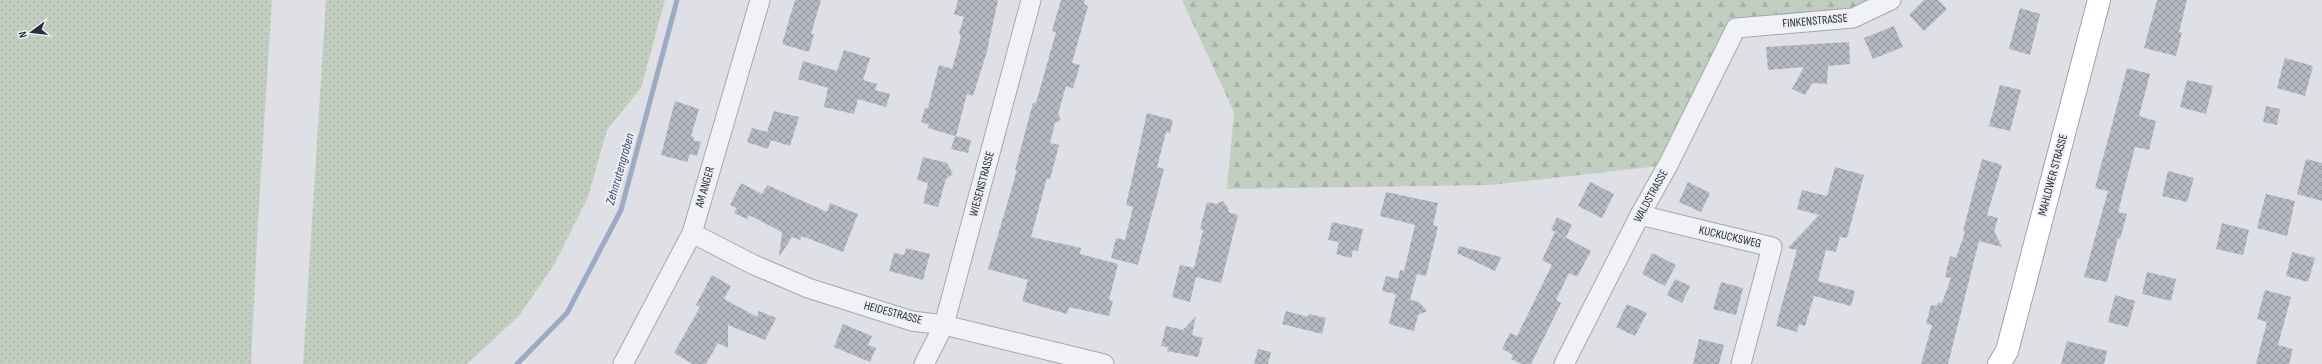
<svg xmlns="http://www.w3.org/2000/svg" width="2322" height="364" font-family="'Sofia Sans Condensed',sans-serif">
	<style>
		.grass { fill: url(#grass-dots) }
		.forest { fill: url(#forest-firs) }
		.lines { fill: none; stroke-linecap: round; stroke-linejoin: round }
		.stream { stroke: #9daac3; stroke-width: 5 }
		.building { fill: url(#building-cross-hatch) }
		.minor-casing { stroke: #a5a7b0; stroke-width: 21 }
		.major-casing { stroke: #9fa3b1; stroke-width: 24 }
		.minor { stroke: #f1f2f5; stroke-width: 19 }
		.major { stroke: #fff; stroke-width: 22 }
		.labels { text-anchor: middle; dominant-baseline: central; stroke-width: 4; stroke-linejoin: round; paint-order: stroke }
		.street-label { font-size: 12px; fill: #292d3c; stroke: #eeeff4 }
		.water-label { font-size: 13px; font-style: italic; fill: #38476b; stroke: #eeeff4 }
	</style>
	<defs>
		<pattern id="grass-dots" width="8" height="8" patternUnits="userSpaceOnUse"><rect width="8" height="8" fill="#c2cfc0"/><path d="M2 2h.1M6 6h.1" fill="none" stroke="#a7b2a6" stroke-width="1.8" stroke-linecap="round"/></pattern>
		<pattern id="forest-firs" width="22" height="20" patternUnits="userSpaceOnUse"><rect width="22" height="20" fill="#c2cfc0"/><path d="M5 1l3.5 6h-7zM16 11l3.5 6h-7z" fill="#a7b2a6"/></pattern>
		<pattern id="building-cross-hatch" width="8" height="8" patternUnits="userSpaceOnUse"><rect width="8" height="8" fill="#b6b9c3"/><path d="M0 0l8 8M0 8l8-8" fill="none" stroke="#9497a0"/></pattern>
	</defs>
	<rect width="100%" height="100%" fill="#dfe0e6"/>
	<g class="grass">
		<polygon points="0,0 272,0 258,221 251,364 0,364"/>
		<polygon points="326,0 665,0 641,88 607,130 588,197 555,263 519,316 467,364 303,364"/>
	</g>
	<polygon class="forest" points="1182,0 1891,0 1853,18 1736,28 1668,165 1490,185 1227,189 1234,112"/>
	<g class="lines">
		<polyline class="stream" points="517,364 567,313 621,210 677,0"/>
	</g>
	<g class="building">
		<polygon points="795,0 821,0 811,34 814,34 809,52 782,44"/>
		<polygon points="958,0 998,0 987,51 973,96 967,94 956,136 971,140 968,153 951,149 955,136 928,128 929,125 921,122 925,108 928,108 939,65 952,69 961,37 959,33 964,17 954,14"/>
		<polygon points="1061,0 1085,0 1084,4 1088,6 1072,63 1080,65 1073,88 1066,86 1058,114 1061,120 1055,123 1050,143 1059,145 1050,179 1047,178 1031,237 1081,248 1080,254 1118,264 1109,300 1113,301 1109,316 1069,307 1067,314 1022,301 1028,280 988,269 1017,170 1015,170 1033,103 1036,103 1056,32 1052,31"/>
		<polygon points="1924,0 1938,0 1947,9 1924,31 1909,15"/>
		<polygon points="2157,0 2187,0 2179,32 2182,32 2176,56 2144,48"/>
		<polygon points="2020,8 2040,14 2030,55 2009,49"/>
		<polygon points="1894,26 1903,47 1873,59 1864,38"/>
		<polygon points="1849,42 1850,64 1828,66 1827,84 1812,83 1805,95 1792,89 1804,67 1768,70 1766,47"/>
		<polygon points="844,50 870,58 863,80 877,84 875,90 890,94 886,107 858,99 854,114 824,107 828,88 798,79 803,61 837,71"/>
		<polygon points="2285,58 2313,66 2305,96 2277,88"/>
		<polygon points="2127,68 2150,74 2139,116 2156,121 2149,150 2135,147 2118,212 2127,214 2120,239 2118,238 2107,282 2084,277 2108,191 2095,188"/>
		<polygon points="2187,80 2213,86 2206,114 2180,107"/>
		<polygon points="2000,85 2021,90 2010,131 1989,126"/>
		<polygon points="675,101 699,109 691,136 694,137 693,140 701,142 697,156 690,154 687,162 661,155"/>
		<polygon points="2266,106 2280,109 2277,125 2263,122"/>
		<polygon points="774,111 799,117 790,146 771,140 768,149 747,142 752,128 767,132"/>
		<polygon points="1147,113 1173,120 1170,133 1166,132 1157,167 1164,169 1138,265 1111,258 1116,238 1125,240 1133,207 1126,205"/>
		<polygon points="923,157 947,163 953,174 946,179 938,207 923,203 928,183 917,180"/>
		<polygon points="1982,159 2002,165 1987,215 1998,218 1994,231 2002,247 1979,241 1948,364 1921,364 1932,325 1926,324 1931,305 1937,306 1938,302 1942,303 1951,278 1945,277 1950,256 1956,258 1965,232 1963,231"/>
		<polygon points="2306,159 2322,163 2322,201 2297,194"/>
		<polygon points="1835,167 1864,175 1847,238 1840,237 1836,252 1826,250 1818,281 1855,291 1851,306 1814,296 1805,326 1799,324 1797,332 1776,326 1797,250 1788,248 1819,215 1797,209 1802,190 1827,196"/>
		<polygon points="2168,171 2194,178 2187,202 2162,196"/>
		<polygon points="1590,182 1614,194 1602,218 1578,206"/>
		<polygon points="1688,182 1710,193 1701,212 1679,202"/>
		<polygon points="741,183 762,194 767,185 827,212 830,203 858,214 843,252 802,236 800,240 792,237 779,257 782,232 749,215 747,219 734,213 737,208 730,205"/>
		<polygon points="1386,192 1438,203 1433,225 1438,227 1426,276 1417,274 1410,300 1419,302 1427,311 1418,315 1414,331 1389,324 1396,294 1382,291 1386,276 1398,279 1400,270 1404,271 1415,225 1380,216"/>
		<polygon points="2266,194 2295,201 2287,236 2257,228"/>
		<polygon points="1223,201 1229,209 1228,212 1238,215 1221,283 1196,277 1190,302 1172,297 1180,265 1194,268 1203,230 1200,229 1207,202 1216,204"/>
		<polygon points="1557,217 1572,225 1566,237 1551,230"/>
		<polygon points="1332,222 1363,229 1358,251 1353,250 1351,258 1336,254 1339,242 1328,240"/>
		<polygon points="2222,223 2249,230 2243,255 2216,249"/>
		<polygon points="1555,232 1591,251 1577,277 1569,273 1556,300 1561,303 1531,364 1522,364 1511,359 1513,355 1502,349 1510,333 1517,336 1552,265 1542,260"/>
		<polygon points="1459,246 1501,257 1495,271 1457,253"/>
		<polygon points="906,248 930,254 923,280 889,271 894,253 904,255"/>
		<polygon points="2292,252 2315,258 2308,282 2286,276"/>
		<polygon points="1652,253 1676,265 1665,286 1642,274"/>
		<polygon points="2147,272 2176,279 2171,301 2142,294"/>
		<polygon points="712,275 731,286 724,299 757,317 759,311 776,318 765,340 728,325 728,348 718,343 706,364 693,364 674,353 700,307 696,305"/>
		<polygon points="1675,279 1690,286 1682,303 1667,295"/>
		<polygon points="1721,282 1743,288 1736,315 1713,309"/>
		<polygon points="2265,290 2291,297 2278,345 2293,349 2289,364 2256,364 2267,322 2257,319"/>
		<polygon points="2115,295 2135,301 2128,327 2108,322"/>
		<polygon points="1627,304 1647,313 1635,336 1616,327"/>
		<polygon points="1286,311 1308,317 1309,314 1326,318 1322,334 1282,324"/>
		<polygon points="1196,316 1192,335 1203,338 1198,357 1167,351 1168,347 1161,346 1166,326 1183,330"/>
		<polygon points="843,324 872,336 868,345 876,348 870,362 834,347"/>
		<polygon points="1699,339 1724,345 1719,364 1693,364"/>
		<polygon points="2067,341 2107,351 2104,364 2061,364"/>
		<polygon points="1258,349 1271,352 1268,364 1254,364"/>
	</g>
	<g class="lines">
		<g class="minor-casing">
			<g id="minor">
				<polyline points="1640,215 1772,247 1741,364"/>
				<polyline points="692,233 752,264 808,288 912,321 944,325 1104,364"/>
				<polyline points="623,364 692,233 760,0"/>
				<polyline points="924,364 944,325 1031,0"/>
				<polyline points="1564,364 1640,215 1668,165 1736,28 1853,18 1891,0"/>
			</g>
		</g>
		<g class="major-casing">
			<polyline id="major" points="1999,364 2007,351 2099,0"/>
		</g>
		<use href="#minor" class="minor"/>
		<use href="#major" class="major"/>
	</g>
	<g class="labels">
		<g class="street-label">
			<text transform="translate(1815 21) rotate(-5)">FINKENSTRASSE</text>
			<text transform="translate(2053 175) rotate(-75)">MAHLOWER STRASSE</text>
			<text transform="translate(982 184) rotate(-75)">WIESENSTRASSE</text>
			<text transform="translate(705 187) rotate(-74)">AM ANGER</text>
			<text transform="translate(1651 196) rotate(-61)">WALDSTRASSE</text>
			<text transform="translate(1730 237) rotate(13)">KUCKUCKSWEG</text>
			<text transform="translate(893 313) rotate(15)">HEIDESTRASSE</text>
		</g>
		<g class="water-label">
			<text transform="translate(620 169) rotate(-74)">Zehnrutengraben</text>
		</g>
	</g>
	<g transform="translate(32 32) rotate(255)" stroke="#eeeff4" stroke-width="3" paint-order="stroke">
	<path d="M0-3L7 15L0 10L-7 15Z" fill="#292d3c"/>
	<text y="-6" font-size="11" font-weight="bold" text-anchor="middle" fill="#292d3c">N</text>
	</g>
</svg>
